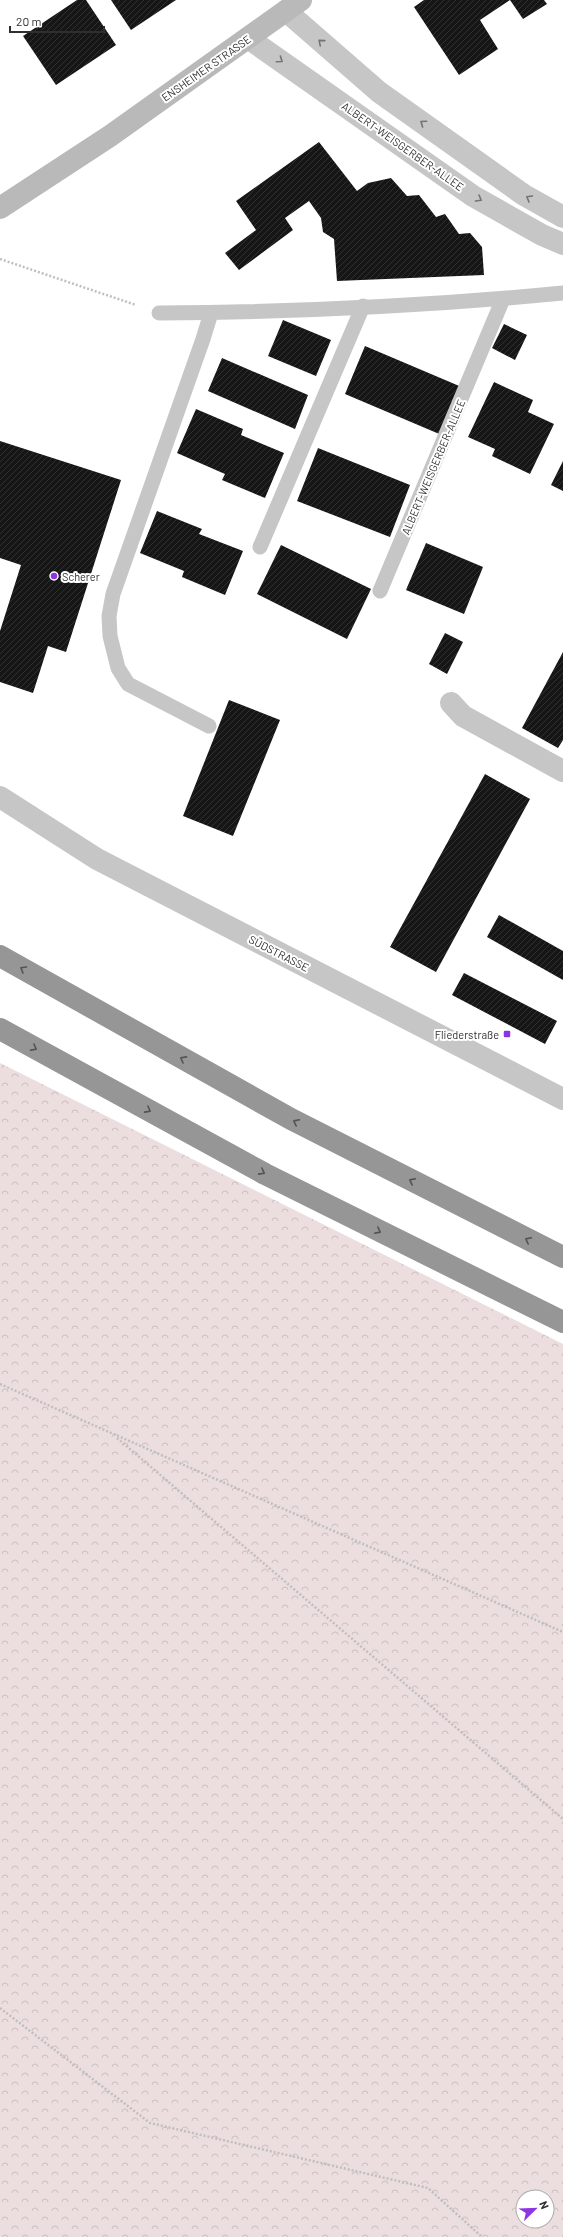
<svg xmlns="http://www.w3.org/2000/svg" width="563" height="2237" font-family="Barlow,sans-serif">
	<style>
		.forest { fill: url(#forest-crowns); fill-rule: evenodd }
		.building { fill: url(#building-hatch) }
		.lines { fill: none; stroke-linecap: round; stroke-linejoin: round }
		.path { stroke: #bfbfbf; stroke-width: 2.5; stroke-dasharray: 2 2; stroke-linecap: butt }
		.service { stroke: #c6c6c6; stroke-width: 15 }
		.minor { stroke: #c6c6c6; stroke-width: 22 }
		.tertiary { stroke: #c6c6c6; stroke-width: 22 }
		.secondary { stroke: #b9b9b9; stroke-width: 22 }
		.motorway { stroke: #969696; stroke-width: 22 }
		.oneway { stroke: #737373 }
		.oneway2 { stroke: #535353 }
		.poi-dot { fill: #8d35e3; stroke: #fff; stroke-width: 1.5 }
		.labels { text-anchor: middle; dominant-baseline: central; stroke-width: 4; stroke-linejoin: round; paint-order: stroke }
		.street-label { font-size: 11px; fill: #2f2f2f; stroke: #fff }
		.poi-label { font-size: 11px; fill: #2f2f2f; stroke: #fff; text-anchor: start }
	</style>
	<defs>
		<pattern id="forest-crowns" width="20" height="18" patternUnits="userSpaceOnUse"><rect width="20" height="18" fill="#ecdede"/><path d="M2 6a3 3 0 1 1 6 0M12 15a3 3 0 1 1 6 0" fill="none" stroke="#cbbfbf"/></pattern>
		<pattern id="building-hatch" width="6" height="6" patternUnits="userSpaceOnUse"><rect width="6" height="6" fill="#161616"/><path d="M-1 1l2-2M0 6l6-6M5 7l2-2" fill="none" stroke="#303030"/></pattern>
	</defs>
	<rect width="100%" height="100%" fill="#fff"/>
	<path class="forest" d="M0,1063l563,281v893h-563zM523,2197h24v24h-24z"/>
	<g class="building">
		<polygon points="77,0 86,0 116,45 56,85 23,36"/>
		<polygon points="111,0 176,0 131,30"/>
		<polygon points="424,0 510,0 480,20 498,49 459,75 414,7"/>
		<polygon points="510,0 544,0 547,4 523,19"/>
		<polygon points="319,142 357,191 368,183 391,178 407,196 419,195 436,217 445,214 459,234 470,233 482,247 484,275 337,281 334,239 323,232 321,218 309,201 285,218 293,230 239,270 225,253 256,230 236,201"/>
		<polygon points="283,320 331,340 316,376 268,356"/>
		<polygon points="504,324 527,335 515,360 492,348"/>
		<polygon points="365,346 464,388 444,436 345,394"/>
		<polygon points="222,358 308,395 295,429 208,391"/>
		<polygon points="494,382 533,400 528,412 554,424 530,474 492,456 495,449 468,437"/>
		<polygon points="196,409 243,429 241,435 284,453 265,498 222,480 225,474 177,453"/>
		<polygon points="0,441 121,480 66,652 48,646 33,693 0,682 0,631 21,565 0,558"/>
		<polygon points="318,448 410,485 390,537 297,501"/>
		<polygon points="563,461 563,491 551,485"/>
		<polygon points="157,511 202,529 199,534 243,551 225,595 182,577 184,571 140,553"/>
		<polygon points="426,543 483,567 464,614 406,590"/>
		<polygon points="281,545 371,589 347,639 257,594"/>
		<polygon points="445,633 463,642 447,674 429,664"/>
		<polygon points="563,652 563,740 558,748 522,728"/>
		<polygon points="229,700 280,720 233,836 183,816"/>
		<polygon points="485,774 530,799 436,972 390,947"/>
		<polygon points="499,915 563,951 563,980 487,937"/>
		<polygon points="464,973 557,1021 545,1044 452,995"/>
	</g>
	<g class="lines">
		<g class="path">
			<polyline points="0,259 136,305"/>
			<polyline points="0,1384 563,1632"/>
			<polyline points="117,1438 563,1819"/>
			<polyline points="0,2008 150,2123 428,2188 482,2237"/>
		</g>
		<g class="service">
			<path d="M159,313c135,-1 270,-7 404,-20"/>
			<polyline points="260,547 363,306"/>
			<polyline points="380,591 503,299"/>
			<polyline points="209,726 128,684 118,668 110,636 109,616 113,594 203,339 211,313"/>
		</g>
		<g class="minor">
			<polyline points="286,11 379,92 524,195 563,217"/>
			<polyline points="248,38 473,196 542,235 563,244"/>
			<polyline points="451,703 463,716 563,771"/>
		</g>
		<polyline class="tertiary" points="0,797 97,859 563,1099"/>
		<polyline class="secondary" points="0,208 110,136 301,0"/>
		<g class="motorway">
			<polyline points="0,956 291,1119 563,1257"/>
			<polyline points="0,1029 265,1174 563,1322"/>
		</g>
	</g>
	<defs><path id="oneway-chevron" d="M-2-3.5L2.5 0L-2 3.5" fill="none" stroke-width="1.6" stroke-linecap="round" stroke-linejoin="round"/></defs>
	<g class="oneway">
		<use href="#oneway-chevron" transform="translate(321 42) rotate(-139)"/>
		<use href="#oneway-chevron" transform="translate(280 60) rotate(35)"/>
		<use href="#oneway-chevron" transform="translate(423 123) rotate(-145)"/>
		<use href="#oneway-chevron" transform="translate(529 198) rotate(-150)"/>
		<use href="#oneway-chevron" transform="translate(479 199) rotate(30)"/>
	</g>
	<g class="oneway2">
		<use href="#oneway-chevron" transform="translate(23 969) rotate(-150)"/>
		<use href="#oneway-chevron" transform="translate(34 1048) rotate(29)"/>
		<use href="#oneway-chevron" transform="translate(183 1059) rotate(-151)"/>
		<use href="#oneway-chevron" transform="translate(148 1110) rotate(29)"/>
		<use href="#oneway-chevron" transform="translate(296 1122) rotate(-153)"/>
		<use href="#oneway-chevron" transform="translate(262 1172) rotate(28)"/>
		<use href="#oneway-chevron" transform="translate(412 1181) rotate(-153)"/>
		<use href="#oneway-chevron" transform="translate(378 1231) rotate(27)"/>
		<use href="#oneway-chevron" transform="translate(528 1240) rotate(-153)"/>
	</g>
	<g class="poi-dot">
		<circle cx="54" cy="576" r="4"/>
		<rect x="503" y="1030" width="8" height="8" rx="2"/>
	</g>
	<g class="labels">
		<g class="street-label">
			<text transform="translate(206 68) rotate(-35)">ENSHEIMER STRASSE</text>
			<text transform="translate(403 146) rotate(35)">ALBERT-WEISGERBER-ALLEE</text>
			<text transform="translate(433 467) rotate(-67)">ALBERT-WEISGERBER-ALLEE</text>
			<text transform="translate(279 953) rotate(27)">SÜDSTRASSE</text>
		</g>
		<g class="poi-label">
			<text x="62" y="576">Scherer</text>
			<text x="499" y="1034" text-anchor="end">Fliederstraße</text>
		</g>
	</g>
	<g transform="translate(535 2209) rotate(67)"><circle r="19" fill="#ffffff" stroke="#acacac"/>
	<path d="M0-3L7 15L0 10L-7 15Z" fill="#8d35e3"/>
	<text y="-6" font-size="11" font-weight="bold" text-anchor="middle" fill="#2f2f2f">N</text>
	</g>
	<path d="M10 26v6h94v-6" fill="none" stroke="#2f2f2f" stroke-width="2"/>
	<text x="16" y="26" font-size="12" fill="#2f2f2f" stroke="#ffffff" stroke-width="3" paint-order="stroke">20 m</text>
</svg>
